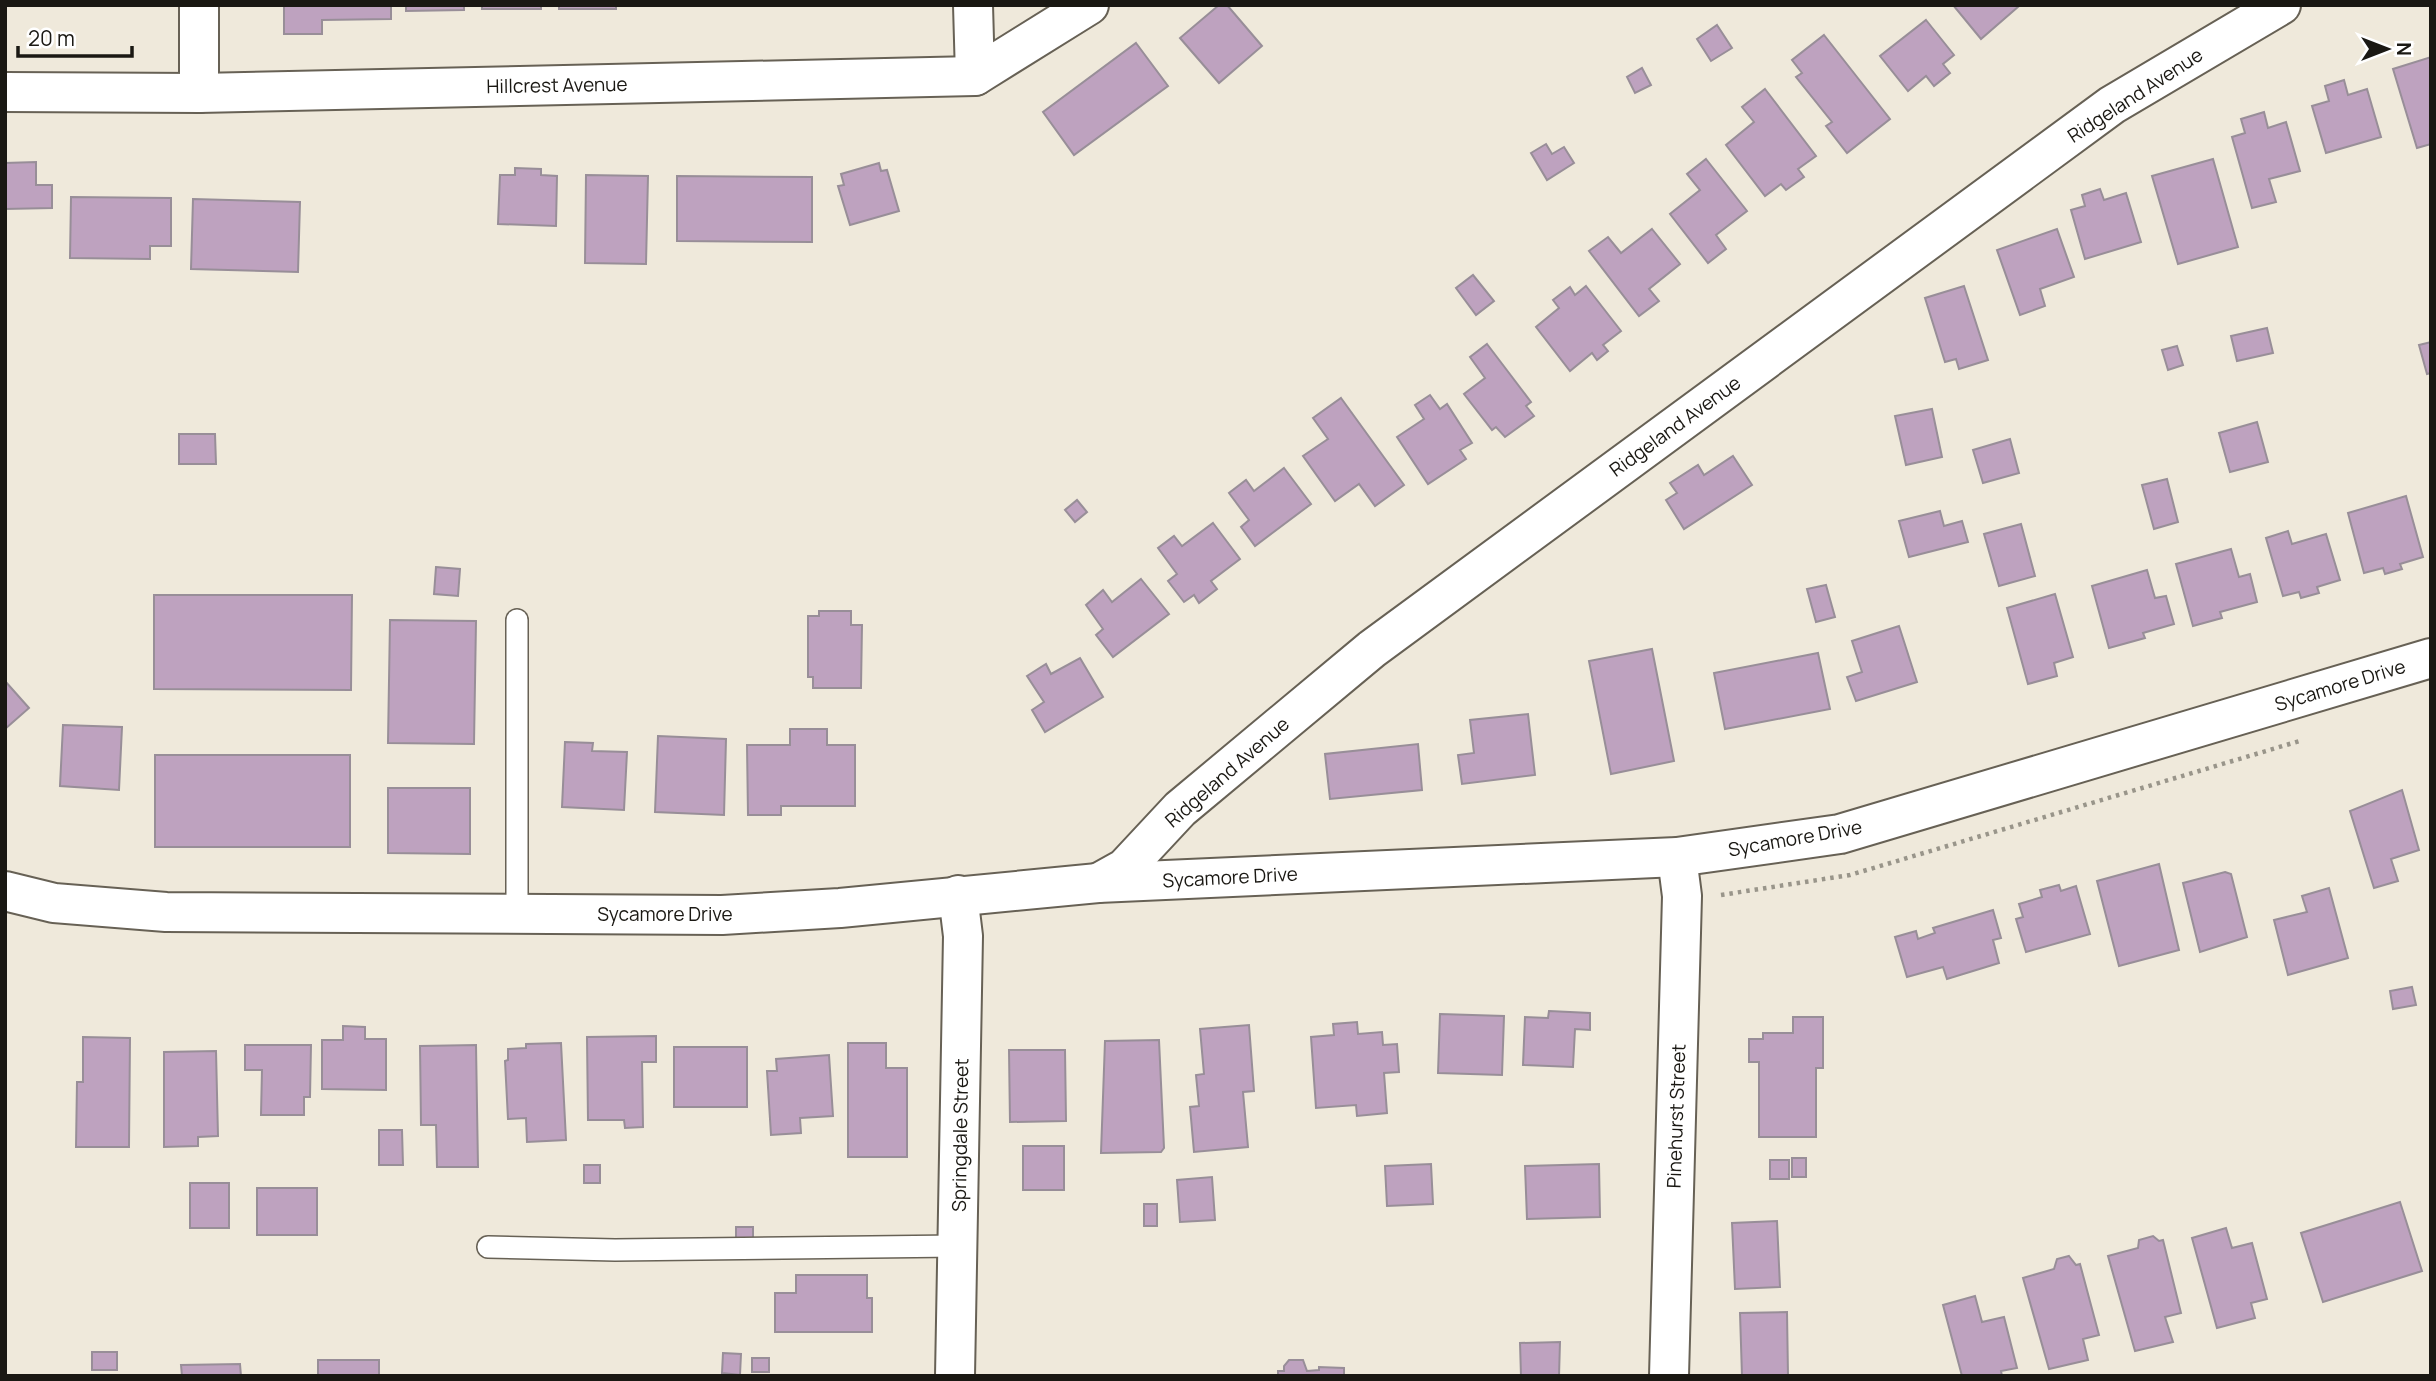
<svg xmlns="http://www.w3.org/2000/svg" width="2436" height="1381" font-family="Manrope,sans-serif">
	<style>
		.building { fill: #bea2bf; stroke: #988e98; stroke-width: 2 }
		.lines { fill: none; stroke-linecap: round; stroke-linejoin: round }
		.service-casing { stroke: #676155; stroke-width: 24 }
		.minor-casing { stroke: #676155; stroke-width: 42 }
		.tertiary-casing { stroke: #676155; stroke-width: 42 }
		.path { stroke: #99958a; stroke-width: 4.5; stroke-dasharray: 3.5 5; stroke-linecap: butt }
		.service { stroke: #fff; stroke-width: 21 }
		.minor { stroke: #fff; stroke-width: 38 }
		.tertiary { stroke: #fff; stroke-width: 38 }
		.labels { text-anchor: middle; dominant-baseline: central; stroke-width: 5; stroke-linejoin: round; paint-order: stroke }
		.street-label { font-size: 19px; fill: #1a1813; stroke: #fff }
	</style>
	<rect width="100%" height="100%" fill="#efe9db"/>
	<g class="building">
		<polygon points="284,5 391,5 391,19 322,20 322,34 284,34"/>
		<polygon points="406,5 464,5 464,10 406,11"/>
		<rect x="482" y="5" width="59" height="4"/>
		<rect x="559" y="5" width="57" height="4"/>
		<polygon points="1219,5 1227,5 1262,46 1219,83 1180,38"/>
		<polygon points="1953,5 2019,5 2019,6 1981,39"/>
		<polygon points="1926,20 1954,55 1943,64 1950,73 1934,86 1926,76 1908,91 1880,56"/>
		<polygon points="1717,25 1732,48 1711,61 1697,39"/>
		<polygon points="1824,35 1890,119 1847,153 1826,126 1832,122 1796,77 1802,73 1792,60"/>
		<polygon points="1136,43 1168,86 1074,155 1043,112"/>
		<polygon points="2431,57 2431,144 2417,148 2393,69"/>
		<polygon points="1642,68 1651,85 1635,93 1627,77"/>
		<polygon points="2344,80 2348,95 2367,89 2381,137 2326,153 2312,106 2329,101 2325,86"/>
		<polygon points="1765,89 1816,156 1798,169 1804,177 1786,190 1781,184 1765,196 1726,145 1754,122 1742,107"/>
		<polygon points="2264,112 2268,128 2286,122 2300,171 2269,179 2276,202 2252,208 2232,137 2245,133 2241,119"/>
		<polygon points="1546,144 1552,154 1564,147 1574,163 1547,180 1531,153"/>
		<polygon points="1706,159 1747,211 1716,235 1726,249 1708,263 1670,214 1700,190 1687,174"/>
		<polygon points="2213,159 2238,247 2178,264 2152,176"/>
		<polygon points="36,162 36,185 52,185 52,208 5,209 5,163"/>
		<polygon points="879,163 881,171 887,170 899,211 850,225 838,186 844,185 841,174"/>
		<polygon points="515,168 541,169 541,175 557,176 556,226 498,224 500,175 515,175"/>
		<polygon points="586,175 648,176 646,264 585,263"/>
		<polygon points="677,176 812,177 812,242 677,241"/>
		<polygon points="2100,189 2104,200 2126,193 2141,242 2085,259 2071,210 2085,206 2082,195"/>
		<polygon points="71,197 171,198 171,246 150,246 150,259 70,258"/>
		<polygon points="193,199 300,202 298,272 191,269"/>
		<polygon points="1652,229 1680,264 1649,289 1659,301 1639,316 1589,251 1608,237 1621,253"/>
		<polygon points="2057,229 2074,277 2040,289 2045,306 2020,315 1997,250"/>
		<polygon points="1473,275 1494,301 1476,315 1456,288"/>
		<polygon points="1586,286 1621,331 1603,345 1608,351 1597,360 1592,353 1570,371 1536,327 1559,308 1553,300 1570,287 1575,295"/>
		<polygon points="1964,286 1988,360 1959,369 1956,359 1945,362 1925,298"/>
		<polygon points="2267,328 2273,353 2237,361 2231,336"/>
		<polygon points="2431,342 2431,373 2427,374 2419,345"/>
		<polygon points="1487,344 1531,402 1526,406 1534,416 1505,437 1496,427 1492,430 1464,394 1485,378 1470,357"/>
		<polygon points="2177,346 2183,365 2168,370 2162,350"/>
		<polygon points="1430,395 1440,409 1447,404 1472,443 1460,450 1466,459 1428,484 1397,437 1424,419 1415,405"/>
		<polygon points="1341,398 1404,485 1375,506 1359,484 1335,501 1303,456 1328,439 1313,418"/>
		<polygon points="1932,409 1942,457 1906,465 1895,416"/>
		<polygon points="2257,422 2268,462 2230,472 2219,433"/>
		<polygon points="179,434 215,434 216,464 179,464"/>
		<polygon points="2010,439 2019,473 1983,483 1973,450"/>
		<polygon points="1733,456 1752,485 1684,529 1666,500 1677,493 1670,483 1698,465 1704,475"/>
		<polygon points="1284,468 1311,504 1255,546 1241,527 1249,520 1229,493 1246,480 1254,491"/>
		<polygon points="2167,479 2178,522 2154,529 2142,485"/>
		<polygon points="2406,496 2423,557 2400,564 2402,569 2385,574 2383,568 2364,573 2348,513"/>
		<polygon points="1077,500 1087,512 1075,522 1065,510"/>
		<polygon points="1940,511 1944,526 1962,521 1968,542 1909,557 1899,521"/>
		<polygon points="1213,523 1240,559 1211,581 1217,589 1199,603 1194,595 1184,602 1168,581 1177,574 1158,548 1174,536 1182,546"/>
		<polygon points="2021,524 2035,576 1999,586 1984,534"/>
		<polygon points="2288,531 2292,544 2326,534 2340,580 2317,587 2319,593 2301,598 2299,592 2283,596 2266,538"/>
		<polygon points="2231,549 2239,577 2250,574 2257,602 2220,612 2222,618 2193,626 2176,564"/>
		<polygon points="436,567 460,569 458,596 434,594"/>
		<polygon points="2147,570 2155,598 2166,596 2174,624 2143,633 2145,638 2109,648 2092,586"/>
		<polygon points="1141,579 1169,614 1113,657 1096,635 1103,629 1086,605 1103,590 1112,602"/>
		<polygon points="1826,585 1835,617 1816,622 1807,589"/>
		<polygon points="2055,594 2073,657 2054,663 2057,676 2028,684 2007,608"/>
		<polygon points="154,595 352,595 351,690 154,689"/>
		<polygon points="819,611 851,611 851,625 862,625 861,688 813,688 813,677 808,677 808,616 819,616"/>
		<polygon points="390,620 476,621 474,744 388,743"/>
		<polygon points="1899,626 1917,682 1856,701 1847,677 1862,672 1852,641"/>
		<polygon points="1652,649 1674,761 1611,774 1589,661"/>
		<polygon points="1818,653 1830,709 1725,729 1714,673"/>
		<polygon points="1080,658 1103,697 1045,732 1032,710 1044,702 1027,676 1046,664 1051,674"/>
		<polygon points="5,681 29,708 5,729"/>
		<polygon points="1528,714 1535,775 1462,784 1458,755 1474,753 1470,720"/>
		<polygon points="63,725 122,727 119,790 60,786"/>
		<polygon points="790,729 827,729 827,745 855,745 855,806 781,806 781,815 748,815 747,745 790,745"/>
		<polygon points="658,736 726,739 724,815 655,812"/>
		<polygon points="565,742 593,743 592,751 627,752 624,810 562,807"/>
		<polygon points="1418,744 1422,790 1330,799 1325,754"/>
		<rect x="155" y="755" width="195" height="92"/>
		<polygon points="388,788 470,788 470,854 388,853"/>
		<polygon points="2402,790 2419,850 2391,859 2398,881 2374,888 2350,811"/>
		<polygon points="2159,864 2179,950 2119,966 2097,881"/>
		<polygon points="2225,872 2231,874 2247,937 2200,952 2183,883"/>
		<polygon points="2059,885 2061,891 2076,886 2090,934 2026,952 2016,919 2023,917 2019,904 2042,897 2040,890"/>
		<polygon points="2329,888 2348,958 2288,975 2274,920 2307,912 2302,896"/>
		<polygon points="1993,910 2001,938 1993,940 1999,963 1947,979 1943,967 1907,977 1895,937 1916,931 1918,939 1935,933 1933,928"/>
		<polygon points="2412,987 2416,1005 2393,1009 2390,991"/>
		<polygon points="1549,1011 1590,1013 1590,1030 1575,1029 1573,1067 1523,1065 1525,1017 1548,1018"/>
		<polygon points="1440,1014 1504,1016 1502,1075 1438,1073"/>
		<polygon points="1793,1017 1823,1017 1823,1068 1816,1068 1816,1137 1759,1137 1759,1062 1749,1062 1749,1039 1763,1039 1763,1033 1793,1033"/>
		<polygon points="1357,1022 1358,1034 1382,1032 1383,1045 1397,1044 1399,1072 1384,1073 1387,1113 1357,1116 1356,1105 1316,1108 1311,1037 1334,1035 1333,1024"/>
		<polygon points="1249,1025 1254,1091 1243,1092 1248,1147 1194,1152 1190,1107 1199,1106 1196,1075 1204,1074 1200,1029"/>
		<polygon points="343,1026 365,1027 365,1039 386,1039 386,1090 322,1089 322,1040 343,1040"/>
		<polygon points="656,1036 656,1062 642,1062 643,1127 625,1128 624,1120 588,1120 587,1037"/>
		<polygon points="83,1037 130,1038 129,1147 76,1147 77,1082 83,1082"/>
		<polygon points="1159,1040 1164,1148 1161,1152 1101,1153 1105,1041"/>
		<polygon points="561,1043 566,1140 527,1142 526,1118 508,1119 505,1061 508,1060 508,1049 526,1048 526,1044"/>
		<polygon points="848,1043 886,1043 886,1068 907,1068 907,1157 848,1157"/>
		<polygon points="245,1045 311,1045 310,1097 304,1097 304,1115 261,1115 262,1070 245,1070"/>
		<polygon points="476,1045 478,1167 437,1167 436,1125 421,1125 420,1046"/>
		<rect x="674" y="1047" width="73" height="60"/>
		<polygon points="1009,1050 1065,1050 1066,1121 1010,1122"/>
		<polygon points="216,1051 218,1136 198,1137 198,1146 164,1147 164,1052"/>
		<polygon points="829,1055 833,1116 800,1118 801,1133 771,1135 767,1071 777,1071 776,1059"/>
		<polygon points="379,1130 402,1130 403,1165 379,1165"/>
		<rect x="1023" y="1146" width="41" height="44"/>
		<rect x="1792" y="1158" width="14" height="19"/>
		<rect x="1770" y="1160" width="19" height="19"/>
		<polygon points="1431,1164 1433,1204 1387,1206 1385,1166"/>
		<polygon points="1599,1164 1600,1217 1527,1219 1525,1166"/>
		<rect x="584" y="1165" width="16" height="18"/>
		<polygon points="1212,1177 1215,1220 1180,1222 1177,1180"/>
		<rect x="190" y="1183" width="39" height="45"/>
		<rect x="257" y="1188" width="60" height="47"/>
		<polygon points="2400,1202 2422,1271 2323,1302 2301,1233"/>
		<rect x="1144" y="1204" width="13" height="22"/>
		<polygon points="1777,1221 1780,1287 1735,1289 1732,1223"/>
		<rect x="736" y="1227" width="17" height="13"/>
		<polygon points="2226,1228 2232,1248 2252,1243 2267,1299 2251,1303 2255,1318 2217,1328 2192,1238"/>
		<polygon points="2153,1236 2159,1241 2163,1240 2181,1313 2165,1317 2173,1342 2135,1351 2108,1256 2138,1248 2139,1240"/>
		<polygon points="2069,1256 2076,1265 2080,1264 2099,1335 2083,1339 2088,1360 2049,1369 2023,1278 2054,1269 2057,1259"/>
		<polygon points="796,1275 867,1275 867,1298 872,1298 872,1332 775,1332 775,1293 796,1293"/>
		<polygon points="1975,1296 1982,1322 2004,1317 2017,1368 2001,1371 2002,1376 1962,1376 1943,1305"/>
		<polygon points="1787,1312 1788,1376 1742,1376 1740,1313"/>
		<polygon points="1560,1342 1559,1376 1521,1376 1520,1343"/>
		<rect x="92" y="1352" width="25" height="18"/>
		<polygon points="723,1353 741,1354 740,1375 722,1373"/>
		<rect x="752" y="1358" width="17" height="14"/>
		<rect x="318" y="1360" width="61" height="16"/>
		<polygon points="1289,1360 1303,1360 1307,1371 1319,1370 1319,1367 1344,1368 1344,1376 1278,1376 1278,1371 1284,1371 1284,1366"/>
		<polygon points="240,1364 241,1376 182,1376 181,1365"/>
	</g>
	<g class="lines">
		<g class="service-casing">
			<g id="service">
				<polyline points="517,620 517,914"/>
				<polyline points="488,1247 615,1250 958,1246"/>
			</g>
		</g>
		<g class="minor-casing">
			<g id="minor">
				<polyline points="199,5 199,93"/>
				<polyline points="973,5 975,76"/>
				<polyline points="5,92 199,93 975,76 1089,5"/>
				<polyline points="1098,883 1125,868 1180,809 1372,649 2112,105 2281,5"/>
				<polyline points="955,1376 963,936 958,895"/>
				<polyline points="1669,1376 1682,896 1677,857"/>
			</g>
		</g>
		<g class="tertiary-casing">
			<polyline id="tertiary" points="5,891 54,903 166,912 722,915 840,908 1098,883 1677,857 1840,834 2431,658"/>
		</g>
		<polyline class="path" points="1721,895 1850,875 2303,740"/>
		<use href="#service" class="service"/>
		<use href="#minor" class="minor"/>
		<use href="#tertiary" class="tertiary"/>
	</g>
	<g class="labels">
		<g class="street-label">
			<text transform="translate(557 85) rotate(-1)">Hillcrest Avenue</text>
			<text transform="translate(2135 95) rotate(-33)">Ridgeland Avenue</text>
			<text transform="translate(1675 426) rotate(-36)">Ridgeland Avenue</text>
			<text transform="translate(2340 685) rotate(-17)">Sycamore Drive</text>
			<text transform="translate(1227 772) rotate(-41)">Ridgeland Avenue</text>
			<text transform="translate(1795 838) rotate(-10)">Sycamore Drive</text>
			<text transform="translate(1230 877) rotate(-3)">Sycamore Drive</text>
			<text x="665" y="914">Sycamore Drive</text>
			<text transform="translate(1676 1116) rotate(-88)">Pinehurst Street</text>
			<text transform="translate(960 1135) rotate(-89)">Springdale Street</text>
		</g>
	</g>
	<rect width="2436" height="1381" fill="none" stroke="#1a1813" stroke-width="14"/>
	<g transform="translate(2387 49) rotate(90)" stroke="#ffffff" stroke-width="5" paint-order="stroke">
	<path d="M0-5L12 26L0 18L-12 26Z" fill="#1a1813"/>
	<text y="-10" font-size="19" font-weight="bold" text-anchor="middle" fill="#1a1813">N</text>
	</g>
	<path d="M18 46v10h114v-10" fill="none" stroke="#1a1813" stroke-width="3.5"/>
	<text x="28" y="46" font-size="21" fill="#1a1813" stroke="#ffffff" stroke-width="5" paint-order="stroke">20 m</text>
</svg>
